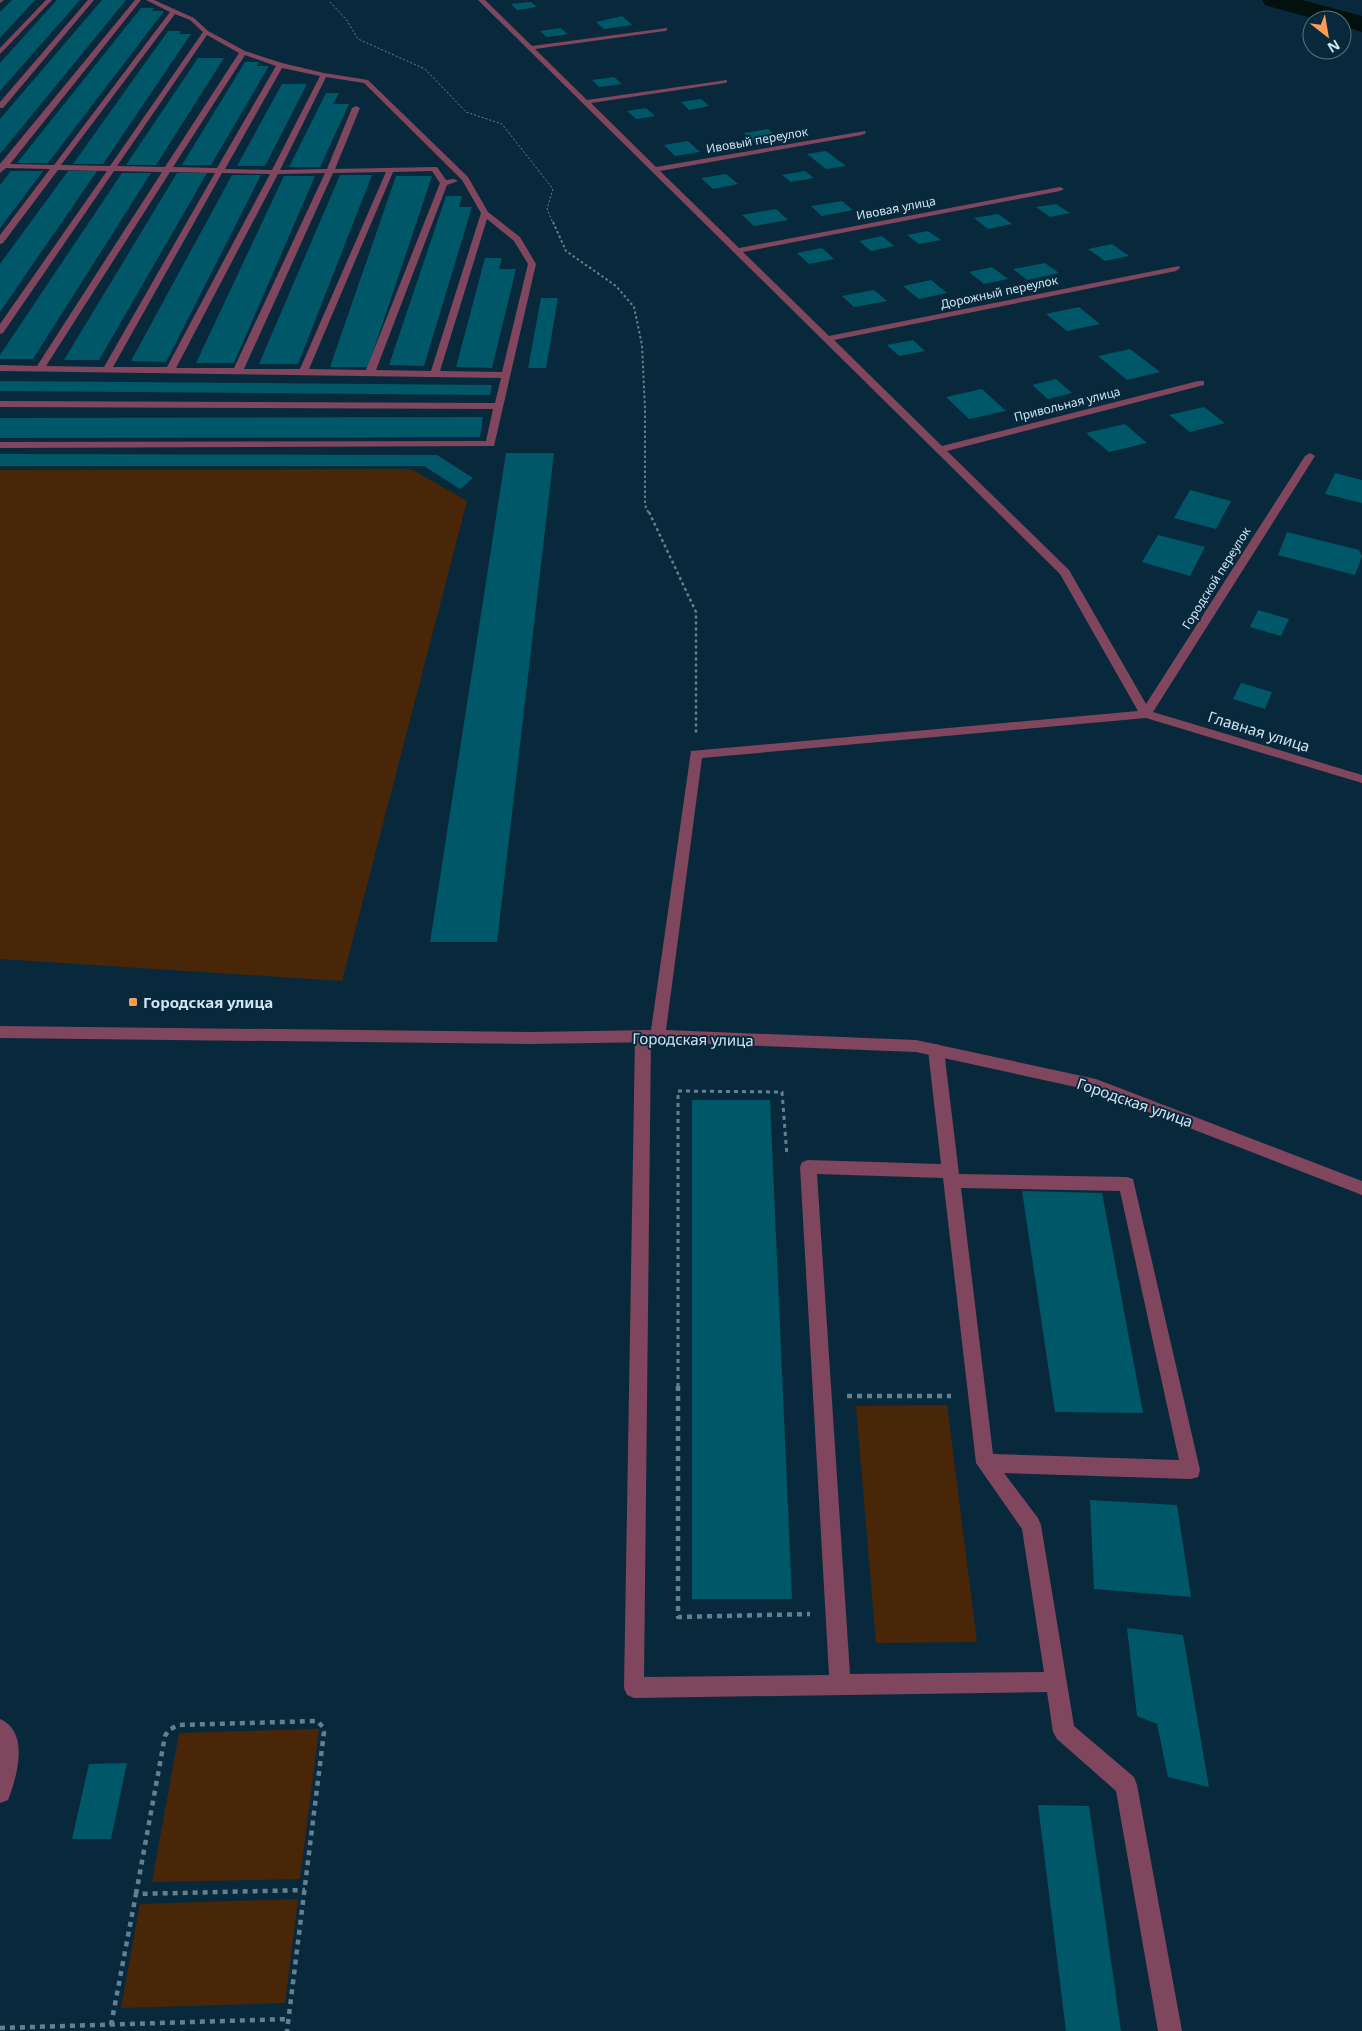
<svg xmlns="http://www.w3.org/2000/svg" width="1362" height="2031" font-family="'Noto Sans',sans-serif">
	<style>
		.green { fill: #4a2608 }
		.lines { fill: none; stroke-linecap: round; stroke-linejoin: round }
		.river { fill: #02110d; fill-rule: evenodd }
		.building { fill: #005767 }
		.path-far4 { stroke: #638090; stroke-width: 1; stroke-dasharray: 2 2; stroke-linecap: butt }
		.path-far3 { stroke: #638090; stroke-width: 2; stroke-dasharray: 2.5 2.5; stroke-linecap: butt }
		.path-far2 { stroke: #638090; stroke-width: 2.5; stroke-dasharray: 3 3; stroke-linecap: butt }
		.path-far1 { stroke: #638090; stroke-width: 3; stroke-dasharray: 4 4; stroke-linecap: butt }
		.path { stroke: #638090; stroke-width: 4.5; stroke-dasharray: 5 5; stroke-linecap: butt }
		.lane { fill: #80465d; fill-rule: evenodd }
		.street { fill: #80465d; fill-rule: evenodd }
		.poi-dot { fill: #fc9d53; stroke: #08293b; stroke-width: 2 }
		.labels { text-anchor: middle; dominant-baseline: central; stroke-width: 4; stroke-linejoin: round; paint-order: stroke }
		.far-street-label { font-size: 12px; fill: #cde4f2; stroke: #08293b }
		.street-label { font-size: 15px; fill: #cde4f2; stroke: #08293b }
		.poi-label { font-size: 15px; font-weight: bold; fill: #cde4f2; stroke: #08293b; text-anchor: start }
	</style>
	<rect width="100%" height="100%" fill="#08293b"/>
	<g class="green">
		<polygon points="411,469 467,501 342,981 0,959 0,470"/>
		<polygon points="947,1405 977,1642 876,1643 856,1406"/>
		<polygon points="319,1729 300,1879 152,1882 179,1733"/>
		<polygon points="298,1899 285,2003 121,2008 140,1904"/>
	</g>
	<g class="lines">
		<polygon class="river" points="1262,0 1302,0 1362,16 1362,32 1342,26 1342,20 1319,20 1265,5"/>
	</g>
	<g class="building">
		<polygon points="12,0 35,0 0,38 0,12"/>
		<polygon points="57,0 80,0 0,91 0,63"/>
		<polygon points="102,0 126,0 0,154 0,119"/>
		<polygon points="531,2 537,7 517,10 511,4"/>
		<polygon points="141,8 154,8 151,11 164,11 48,163 17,163"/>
		<polygon points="622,16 632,25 604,29 596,22"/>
		<polygon points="560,28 568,34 547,37 540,31"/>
		<polygon points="168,31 181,31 179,34 191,34 103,164 73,164"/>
		<polygon points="198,58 224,58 156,165 126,165"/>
		<polygon points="245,62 259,62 257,66 269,66 211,165 182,165"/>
		<polygon points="614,77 622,84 599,87 592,80"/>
		<polygon points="282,84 307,84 265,166 237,166"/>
		<polygon points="326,93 339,93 333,104 349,104 320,167 289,167"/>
		<polygon points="701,99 709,106 689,110 681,102"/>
		<polygon points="646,108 655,116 636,119 627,111"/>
		<polygon points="768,129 780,139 755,143 744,133"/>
		<polygon points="688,141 700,152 675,156 664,145"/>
		<polygon points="826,151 846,166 826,169 807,154"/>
		<polygon points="11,171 43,171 0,228 0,185"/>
		<polygon points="68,171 97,171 0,312 0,264"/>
		<polygon points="805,171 814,178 791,182 782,175"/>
		<polygon points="122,173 151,173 33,359 0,359 0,355"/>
		<polygon points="177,173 207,173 99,360 64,360"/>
		<polygon points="726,174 738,184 713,189 701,178"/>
		<polygon points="232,175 261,175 166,362 131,361"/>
		<polygon points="340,175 372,175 298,364 259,364"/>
		<polygon points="284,176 315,176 234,363 196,363"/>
		<polygon points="396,176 432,176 368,367 330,367"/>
		<polygon points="446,196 462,196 459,207 472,207 424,366 389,365"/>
		<polygon points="842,201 853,210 822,216 811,206"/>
		<polygon points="1056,204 1070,213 1050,217 1036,207"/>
		<polygon points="776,209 788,220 754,226 742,215"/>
		<polygon points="998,214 1012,224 988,229 974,218"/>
		<polygon points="928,231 941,240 919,244 907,235"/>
		<polygon points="882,236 894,246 871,251 859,241"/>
		<polygon points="1112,244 1129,256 1105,261 1088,249"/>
		<polygon points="822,248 834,259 809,264 797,253"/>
		<polygon points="485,258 502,258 499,269 516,269 492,368 456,367"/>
		<polygon points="1045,263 1059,273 1027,280 1013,269"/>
		<polygon points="992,267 1008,279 984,284 969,272"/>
		<polygon points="931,280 947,293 919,299 903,286"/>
		<polygon points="874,290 887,301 854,307 842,296"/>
		<polygon points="541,298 558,298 546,368 528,368"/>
		<polygon points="1079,307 1100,324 1067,331 1046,314"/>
		<polygon points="913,340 925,351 899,356 887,345"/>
		<polygon points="1130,349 1160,372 1127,380 1098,356"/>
		<polygon points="1056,379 1072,393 1048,399 1032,385"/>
		<polygon points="0,381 492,385 490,395 0,391"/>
		<polygon points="982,389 1006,411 969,419 946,397"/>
		<polygon points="1204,407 1225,423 1190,432 1169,415"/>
		<polygon points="483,417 480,437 0,438 0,418"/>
		<polygon points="1125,424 1147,443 1109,452 1086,433"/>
		<polygon points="506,453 554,453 497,942 430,942"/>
		<polygon points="0,454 437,455 473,478 460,489 424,466 0,466"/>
		<polygon points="1335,473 1362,480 1362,503 1325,494"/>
		<polygon points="1190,490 1231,501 1216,529 1174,518"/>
		<polygon points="1287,532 1359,550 1362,556 1355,575 1278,555"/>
		<polygon points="1158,535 1205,547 1190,576 1142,562"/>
		<polygon points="1258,610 1289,619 1281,636 1250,627"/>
		<polygon points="1241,683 1272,692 1265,709 1233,699"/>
		<polygon points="692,1100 770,1100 792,1599 692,1599"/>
		<polygon points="1022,1191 1102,1193 1143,1413 1055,1412"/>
		<polygon points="1090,1500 1177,1505 1191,1597 1094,1589"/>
		<polygon points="1127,1628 1183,1635 1209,1787 1168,1777 1157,1724 1137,1716"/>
		<polygon points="127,1763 111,1839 72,1839 89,1764"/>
		<polygon points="1038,1805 1089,1806 1121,2031 1066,2031"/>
	</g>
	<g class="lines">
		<polyline class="path-far4" points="330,2 346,19 358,39 425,69 466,112 502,124 553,189 547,209 553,223"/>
		<polyline class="path-far3" points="553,222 566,251 616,286 634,307 642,345 645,409 645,505 649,514"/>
		<polyline class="path-far2" points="649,512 696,612 696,735"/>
		<polyline class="path-far1" points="678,1387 678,1091 782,1092 787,1156"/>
		<g class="path">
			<polyline points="678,1386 678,1617 810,1614"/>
			<polyline points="847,1396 951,1396"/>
			<polyline points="136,1894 165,1736 169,1730 178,1725 317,1721 323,1727 324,1732 287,2031"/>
			<polyline points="111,2025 136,1894 305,1890"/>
			<polyline points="0,2028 289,2019"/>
		</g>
		<g class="lane">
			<polygon points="0,0 4,0 0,3"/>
			<polygon points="46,0 52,0 0,54 0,48"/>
			<polygon points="88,0 94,0 3,108 0,108 0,102"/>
			<path d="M135,0h6l-131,164 44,1 116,-153 -24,-12h8l40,18 14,13 37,20 37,12 42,10 44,7 100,97 20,35 32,25 16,27 -42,182 -494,2v-6l486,-1 7,-32 -493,-2v-6l495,2 6,-25 -501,-7v-6l37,1 125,-194 -48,-1 -111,162 -3,1v-10l107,-153 -49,-1 -55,73 -3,1v-9l50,-66 -44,-1 -6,5v-9zM175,14l15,6 13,12 -93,134 -49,-1zM207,35l32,18 -74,114 -48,-1zM245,55l31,11 -59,102 -44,-1zM282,68l38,8 -48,94 -47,-1zM326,77l38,6 98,97 19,33 -50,158 -55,-1 71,-185 11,-4 -4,-2 -8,1 -9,-13h-3l-99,2 25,-61 -4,-2 -4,2 -25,61 -47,1zM432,171l8,12 -74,187 -57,-1 84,-197zM170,172l45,1 -111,194 -58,-1zM386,172l-86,197h-56l89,-196zM222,173l48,1 -103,193h-54zM325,173l-91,195h-58l102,-194zM487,219l27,22 14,23 -26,108 -62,-1z"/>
			<path d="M643,1030l5,2 3,4 -7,641 185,-2 -29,-508 2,-5 6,-2 133,4 -13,-114 3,-4 5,-2 5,2 3,4 15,124 168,3 6,2 67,291 -2,7 -7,2 -187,-6 34,45 3,7 33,201 60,51 3,8 45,246h-24l-42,-240 -59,-52 -4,-7 -6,-40 -413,6 -7,-3 -3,-7 11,-652 3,-4zM817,1174l126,4 33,285 46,66 22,143 -194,2zM961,1188l159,3 59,269 -186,-6z"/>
			<path d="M0,1719c30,13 17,58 8,81l-8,3z"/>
		</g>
		<polygon class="street" points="478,0 485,0 532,46 667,28 667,30 665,31 535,49 587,100 727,80 727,82 725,83 591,103 656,167 865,131 866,133 862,135 660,171 739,248 1060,187 1064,189 1060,191 743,252 829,336 1179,266 1180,268 1176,271 834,340 942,446 1198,381 1204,381 1204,385 947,451 1069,570 1146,704 1305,456 1310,453 1315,456 1153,712 1362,775 1362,783 1146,718 702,758 666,1030 916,1040 1096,1079 1362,1181 1362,1195 1094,1091 916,1052 658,1042 531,1044 0,1038 0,1026 531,1032 651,1030 691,751 1138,711 1060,574"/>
	</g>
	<rect class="poi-dot" x="128" y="997" width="10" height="10" rx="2.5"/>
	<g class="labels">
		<g class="far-street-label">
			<text transform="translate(757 140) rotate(-10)">Ивовый переулок</text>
			<text transform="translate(896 208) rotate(-11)">Ивовая улица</text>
			<text transform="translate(999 292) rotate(-12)">Дорожный переулок</text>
			<text transform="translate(1067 404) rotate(-14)">Привольная улица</text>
			<text transform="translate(1216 578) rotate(-58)">Городской переулок</text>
		</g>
		<g class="street-label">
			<text transform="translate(1259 731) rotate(17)">Главная улица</text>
			<text transform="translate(693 1039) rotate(1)">Городская улица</text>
			<text transform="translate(1135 1102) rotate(19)">Городская улица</text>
		</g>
		<g class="poi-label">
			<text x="143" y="1002">Городская улица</text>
		</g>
	</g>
	<g transform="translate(1327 35) rotate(149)"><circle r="24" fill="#08293b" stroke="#577484"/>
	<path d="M0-4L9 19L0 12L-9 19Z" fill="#fc9d53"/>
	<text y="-8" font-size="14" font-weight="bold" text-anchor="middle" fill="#cde4f2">N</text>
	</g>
</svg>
